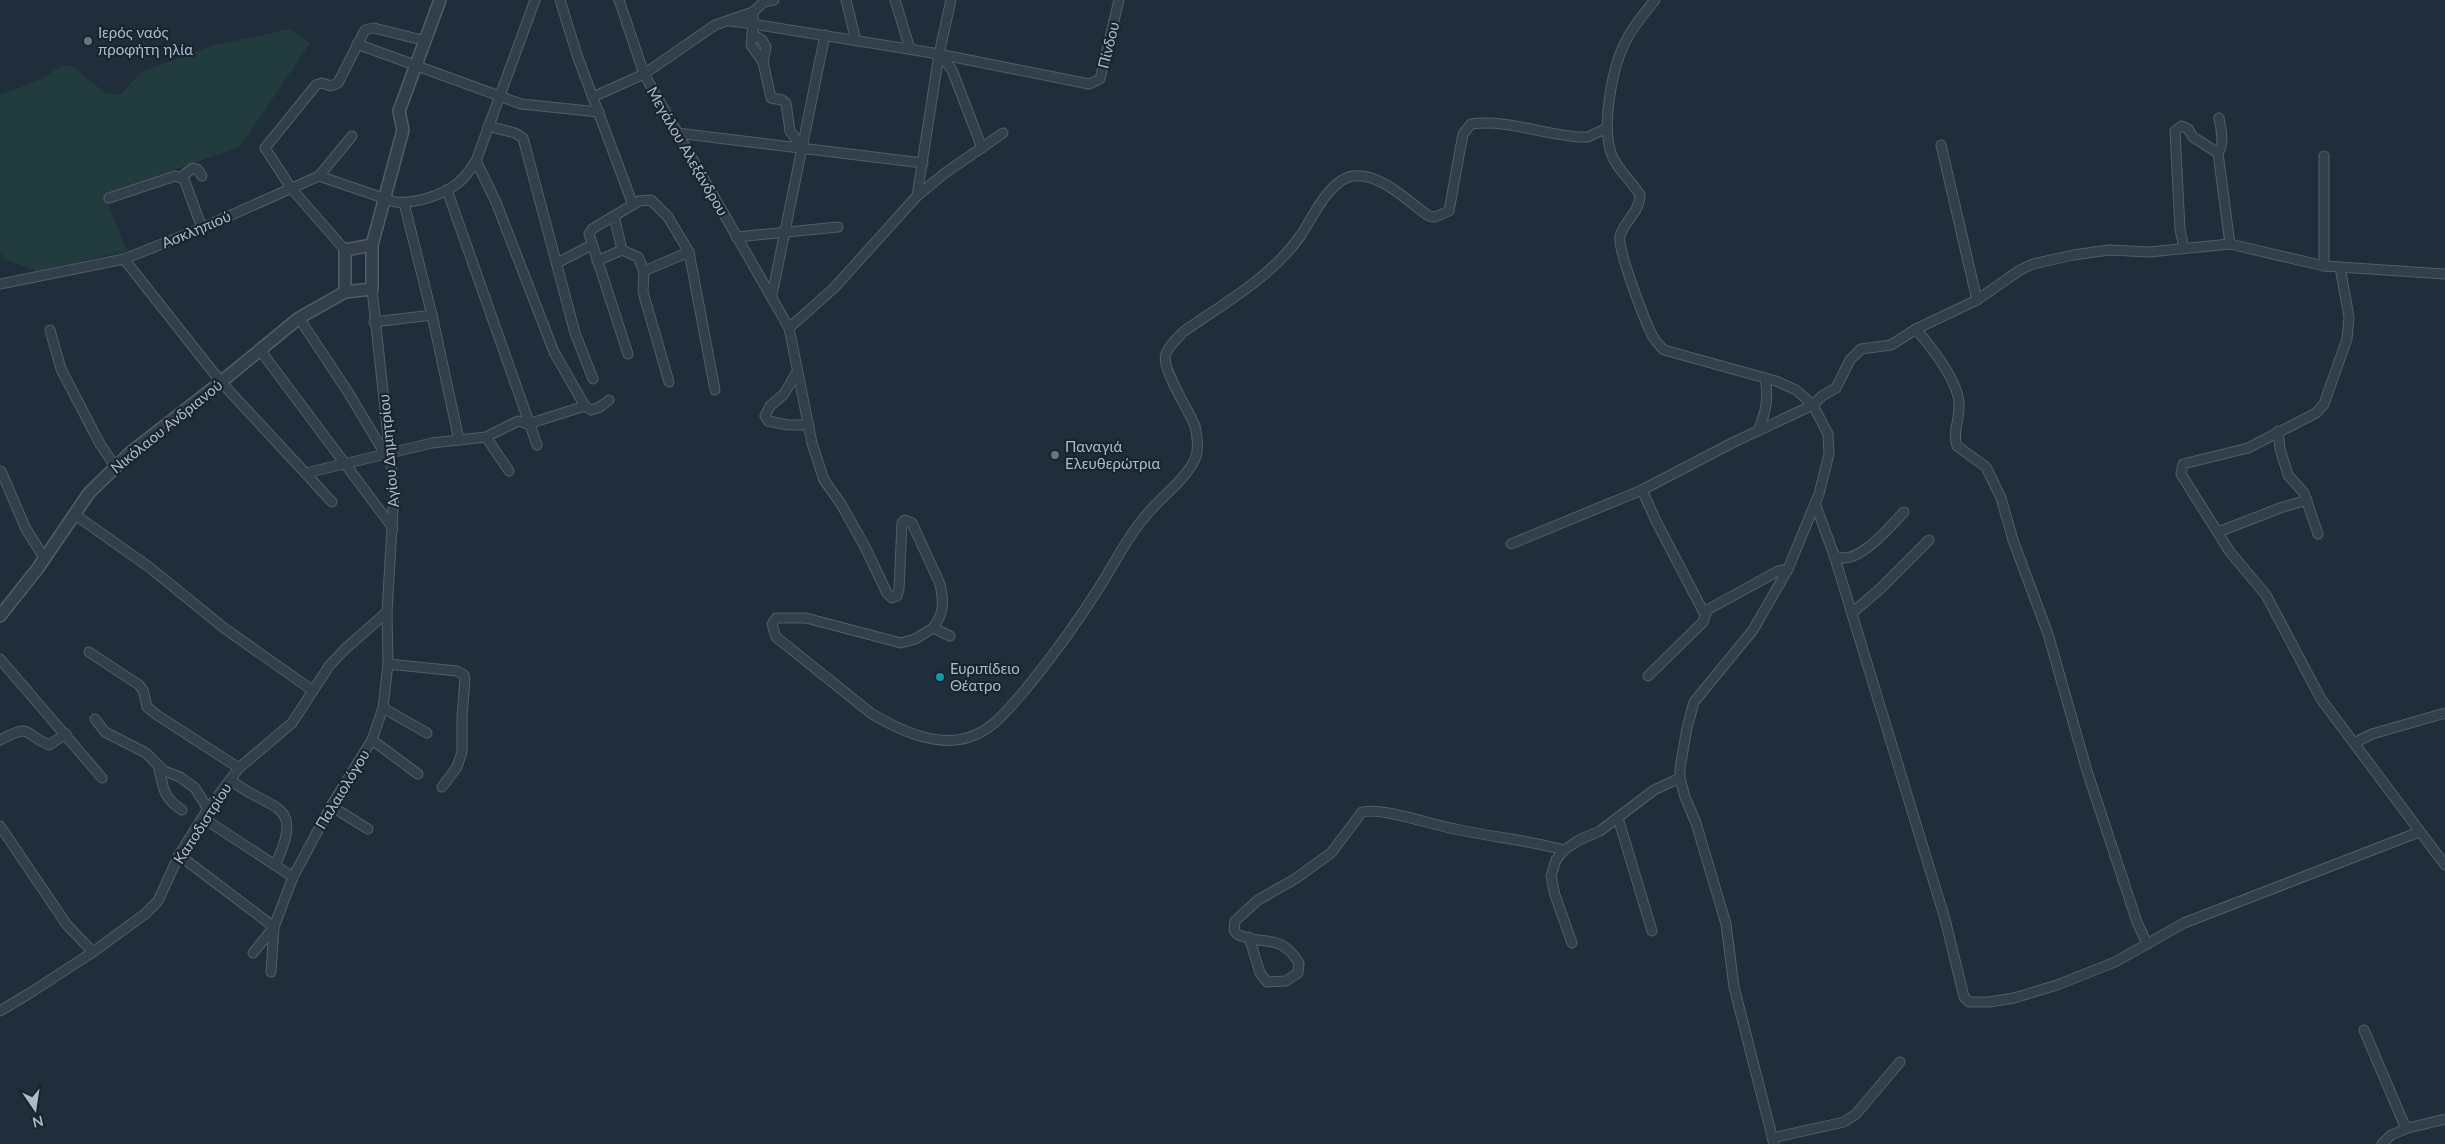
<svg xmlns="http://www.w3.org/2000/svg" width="2445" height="1144" font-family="Lato,sans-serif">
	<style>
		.green { fill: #223c3d }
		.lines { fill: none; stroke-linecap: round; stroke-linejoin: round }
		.minor-casing { stroke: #525d6a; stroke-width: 11 }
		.tertiary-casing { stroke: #525d6a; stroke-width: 14 }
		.minor { stroke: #343f4c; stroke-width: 9 }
		.tertiary { stroke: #343f4c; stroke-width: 11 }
		.worship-dot { fill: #6b7280; stroke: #192431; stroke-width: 2 }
		.culture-dot { fill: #0f9aa8; stroke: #192431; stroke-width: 2 }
		.labels { text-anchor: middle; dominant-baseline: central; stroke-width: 4.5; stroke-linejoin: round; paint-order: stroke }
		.poi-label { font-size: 15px; fill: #afbac8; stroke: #192431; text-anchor: start }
		.street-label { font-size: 15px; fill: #afbac8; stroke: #192431 }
	</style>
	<rect width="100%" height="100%" fill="#202e3c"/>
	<polygon class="green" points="290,29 310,43 240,147 104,194 127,251 38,271 7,260 0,253 0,95 40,80 63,65 74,67 105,93 120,95 141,72 215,45"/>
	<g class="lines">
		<g class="minor-casing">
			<g id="minor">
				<polyline points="560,0 577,55 633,205"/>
				<path d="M619,0l25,74 145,254 23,115 12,37 17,24 23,41 23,48 5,5 5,-2 2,-7 3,-66 3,-3 7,3 28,61c4,17 4,30 -7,44"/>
				<polyline points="846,0 856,41"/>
				<polyline points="895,0 910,49"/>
				<polyline points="753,12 764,2 774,0"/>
				<polyline points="730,21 753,24 751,45 763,62"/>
				<polyline points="752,34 762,40 766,47 763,62 771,98 782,100 786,103 790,131 802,147"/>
				<polyline points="357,44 521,104 599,112"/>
				<polyline points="940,54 952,70 982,148"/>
				<polyline points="593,97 644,74 715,25 753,12 753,24 939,54 1089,84 1100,79 1119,0"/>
				<path d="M2219,118c2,12 6,25 -1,35l12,91"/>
				<polyline points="488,126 515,133 523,138 575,333 593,379"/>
				<polyline points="677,133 923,163"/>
				<polyline points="1941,145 1977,300"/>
				<polyline points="2324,156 2324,266"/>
				<polyline points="476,161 496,202 554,352 585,406"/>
				<polyline points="319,176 352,136"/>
				<polyline points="181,177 193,168 197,169 202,176"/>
				<polyline points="447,190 537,445"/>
				<polyline points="917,196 945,173 1003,133"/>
				<polyline points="109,198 175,176 184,179 202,228"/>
				<polyline points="404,203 432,315 459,440"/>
				<polyline points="614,216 622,250"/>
				<polyline points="736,237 838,227"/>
				<polyline points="2186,248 2183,244 2180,229 2175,131 2182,126 2188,129 2193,137 2218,153"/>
				<polyline points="345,250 291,188 265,148 316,85 322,83 331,86 338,83 365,30 374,28 426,41"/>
				<polyline points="124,259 221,382 332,502"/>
				<polyline points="597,261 622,250 638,257 644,271"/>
				<polyline points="557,263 592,245"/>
				<polyline points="2340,267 2349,317 2347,339 2324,404 2316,413 2248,448 2183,464 2181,474 2230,552 2266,595 2321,699 2445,865"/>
				<path d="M0,284l124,-25 78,-31 117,-52 76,26c20,2 48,-7 63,-19 8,-6 13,-15 18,-22l59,-161"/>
				<polyline points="772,295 825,35"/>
				<polyline points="299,318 348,392 385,454"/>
				<polyline points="374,322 432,315"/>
				<polyline points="789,328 834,288 917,196 939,54 951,0"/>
				<path d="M1916,329c15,18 42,51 43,75 1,15 -7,28 -2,42l29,21 15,31 12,42 35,94 39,137 50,151 10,22"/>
				<polyline points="50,330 61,369 100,444 115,466"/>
				<polyline points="260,350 393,528"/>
				<polyline points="628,354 589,234 592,229 639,201 651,200 668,217 689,252 715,390"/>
				<polyline points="797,372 784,394 770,406 765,416 768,421 788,425 809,425"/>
				<polyline points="669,382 643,292 644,271 689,252"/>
				<path d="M1758,431c8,-19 11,-33 7,-53"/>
				<polyline points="2278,431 2280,449 2288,475 2304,493 2318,534"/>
				<polyline points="486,437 509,471"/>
				<polyline points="1,471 26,529 45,559"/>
				<polyline points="306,473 432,443 486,437 518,421 528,424 585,406 591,410 600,407 609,400"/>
				<polyline points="1642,490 1656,521 1704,613"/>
				<polyline points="1815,503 1834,555 1945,919 1964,997 1969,1002 1989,1002 2014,998 2057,985 2115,962 2184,923 2419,832"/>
				<polyline points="74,514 149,567 224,628 312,690"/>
				<polyline points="2218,532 2280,508 2307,500"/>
				<path d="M1511,544l131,-54 92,-48 79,-37 -17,-15 -20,-9 -112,-31c-4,-4 -9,-9 -12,-15 -7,-14 -35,-86 -32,-99 4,-15 20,-24 20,-41 -8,-13 -20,-23 -27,-37 -13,-28 -1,-94 15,-121 7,-13 17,-25 27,-37"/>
				<path d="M1834,555c21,15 56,-29 70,-43"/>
				<polyline points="1852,613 1881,588 1929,540"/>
				<path d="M950,636l-17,-8 -18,11 -14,4 -95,-25h-30l-4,6 4,13 96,77c29,17 69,36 103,21 20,-8 36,-29 50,-45 28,-34 54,-70 77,-107 13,-21 25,-45 41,-64 14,-19 42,-38 52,-60 4,-9 2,-24 0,-33 -6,-16 -35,-59 -29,-72 3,-9 11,-15 17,-22 41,-29 89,-55 118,-97 11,-17 29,-56 52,-59 27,-4 55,26 76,40l6,1 14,-6 14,-77 8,-10c36,-5 73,11 109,13h8l19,-9"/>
				<polyline points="89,652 139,685 143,690 147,707 157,715 239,768"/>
				<polyline points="0,659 102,778"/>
				<polyline points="388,664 457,671 464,675 465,679 462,717 462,752 457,767 442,787"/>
				<polyline points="1648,676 1703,622 1707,610 1778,571 1788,569"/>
				<polyline points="383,708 427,733"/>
				<polyline points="95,719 105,732 146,753 164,771 180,777 195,788 208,809"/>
				<path d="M0,740c33,-17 21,-7 49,5l17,-11"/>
				<polyline points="372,740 418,774"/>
				<polyline points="2354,743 2372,734 2445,713"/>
				<path d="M158,765c6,22 3,31 24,45"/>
				<path d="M231,780c38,32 76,19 44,85"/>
				<polyline points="331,806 368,829"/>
				<polyline points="203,818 293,877"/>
				<polyline points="1618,818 1652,931"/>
				<polyline points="0,826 67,925 93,952"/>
				<polyline points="179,855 274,927 271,972"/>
				<path d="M1249,937l11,36 7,9 19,-1 12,-8 1,-10c-20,-32 -37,-16 -62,-29l-3,-4 1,-9 23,-21 37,-21 36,-26 31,-41c20,-5 70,13 93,17 36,8 73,11 109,21"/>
				<polyline points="1572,943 1555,895 1551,876 1556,860 1564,850 1579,840 1600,831 1654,790 1680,778"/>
				<polyline points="253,953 274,927 293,877 331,806 372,740 383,708 388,664 387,612 394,493 372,289"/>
				<polyline points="0,1011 30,993 93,952 145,914 158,901 179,855 208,809 239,768 292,723 329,666 345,649 387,612"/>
				<polyline points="2364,1030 2404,1124 2408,1128 2445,1119"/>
				<polyline points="1772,1138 1844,1122 1856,1114 1900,1062"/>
				<polyline points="1774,1144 1734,987 1726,924 1696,823 1685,797 1680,778 1680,768 1687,728 1694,702 1753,630 1788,569 1819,494 1829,454 1828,434 1813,405 1822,396 1836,388 1850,360 1861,349 1891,345 1916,329 1977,300 2020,270 2033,264 2073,255 2109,250 2149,252 2230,244 2324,266 2445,274"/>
				<polyline points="2382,1144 2391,1135 2408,1128"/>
			</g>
		</g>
		<g class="tertiary-casing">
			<g id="tertiary">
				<polyline points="345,292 345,250 372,245"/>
				<polyline points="0,616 38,568 89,493 131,452 221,382 299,318 345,292 372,289 372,245 403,130 399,111 440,0"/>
			</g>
		</g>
		<use href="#minor" class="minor"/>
		<use href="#tertiary" class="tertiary"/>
	</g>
	<g class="worship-dot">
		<circle cx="88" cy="41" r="5"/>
		<circle cx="1055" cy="455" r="5"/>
	</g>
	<circle class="culture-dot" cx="940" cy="677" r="5"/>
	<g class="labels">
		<g class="poi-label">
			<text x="98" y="32">Ιερός ναός<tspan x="98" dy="17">προφήτη ηλία</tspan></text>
			<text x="1065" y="446">Παναγιά<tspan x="1065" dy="17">Ελευθερώτρια</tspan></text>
			<text x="950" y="668">Ευριπίδειο<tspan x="950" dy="17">Θέατρο</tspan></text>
		</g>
		<g class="street-label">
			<text transform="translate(1108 45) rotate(-76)">Πίνδου</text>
			<text transform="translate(688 151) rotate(60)">Μεγάλου Αλεξάνδρου</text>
			<text transform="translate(196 229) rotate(-23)">Ασκληπιού</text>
			<text transform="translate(166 426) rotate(-39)">Νικόλαου Ανδριανού</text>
			<text transform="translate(388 451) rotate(-95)">Αγίου Δημητρίου</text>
			<text transform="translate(342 789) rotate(-59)">Παλαιολόγου</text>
			<text transform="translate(202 823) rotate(-57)">Καποδιστρίου</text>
		</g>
	</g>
	<g transform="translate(35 1109) rotate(167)" stroke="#192431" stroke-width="4" paint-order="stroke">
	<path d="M0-4L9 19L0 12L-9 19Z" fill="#afbac8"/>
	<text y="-8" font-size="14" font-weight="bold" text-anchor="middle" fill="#afbac8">N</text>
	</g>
</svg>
